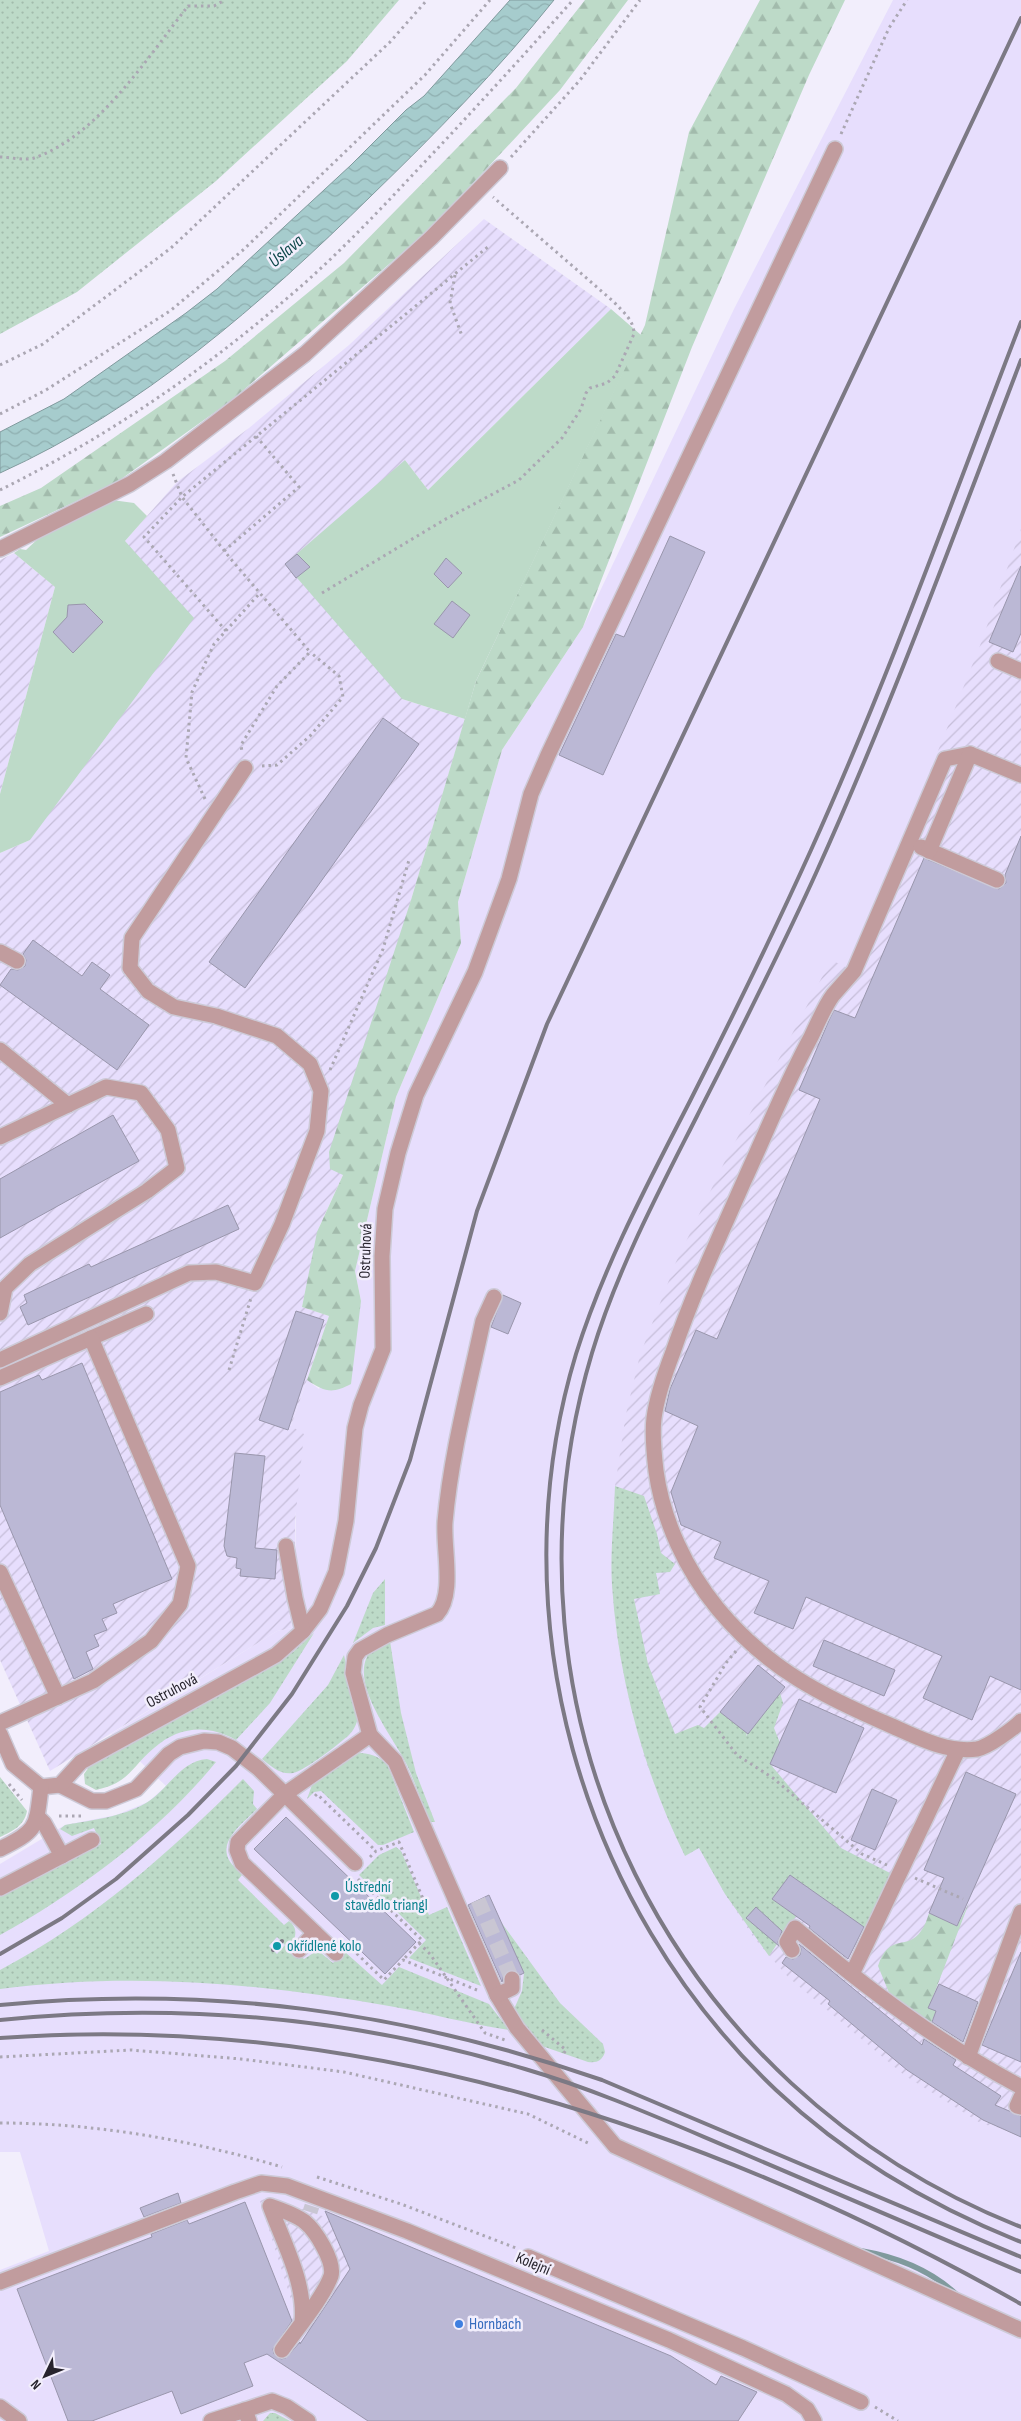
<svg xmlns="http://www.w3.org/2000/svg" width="1021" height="2421" font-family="'Sofia Sans Condensed',sans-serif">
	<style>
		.built { fill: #e7defd }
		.industrial { fill: url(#industrial-furrows) }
		.grass { fill: url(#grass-dots); fill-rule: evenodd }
		.forest { fill: url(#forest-firs) }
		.garden { fill: #bddac8 }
		.water { fill: url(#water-waves); stroke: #809a9d }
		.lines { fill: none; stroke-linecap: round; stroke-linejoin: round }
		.stream { stroke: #809a9d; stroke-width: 5.5 }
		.building { fill: #bbb8d5; stroke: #9996ac }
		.minor-tunnel { stroke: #c9c6d3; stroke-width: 15; stroke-dasharray: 15 8; stroke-linecap: butt }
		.minor-casing { stroke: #cdcad7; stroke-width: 18 }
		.path { stroke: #aba7b3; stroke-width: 3; stroke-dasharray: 2.5 4; stroke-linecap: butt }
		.minor { stroke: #c19c9e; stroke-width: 15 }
		.rail { stroke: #7c7984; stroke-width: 4 }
		.culture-dot { fill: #0f9aa8; stroke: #f2eefc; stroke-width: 2 }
		.shop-dot { fill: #3f7fe0; stroke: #f2eefc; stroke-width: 2 }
		.labels { text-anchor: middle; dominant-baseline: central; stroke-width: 5; stroke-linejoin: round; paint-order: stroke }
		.street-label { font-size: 16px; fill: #27242d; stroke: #f2eefc }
		.culture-label { font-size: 16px; fill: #0d838f; stroke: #f2eefc; text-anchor: start }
		.shop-label { font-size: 16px; fill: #366cbe; stroke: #f2eefc; text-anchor: start }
		.water-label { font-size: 18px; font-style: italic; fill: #0d4749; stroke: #f2eefc }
	</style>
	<defs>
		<pattern id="industrial-furrows" width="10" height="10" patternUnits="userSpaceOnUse" patternTransform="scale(1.25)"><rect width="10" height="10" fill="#e7defd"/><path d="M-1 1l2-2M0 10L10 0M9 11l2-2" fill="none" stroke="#c6bed9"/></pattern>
		<pattern id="grass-dots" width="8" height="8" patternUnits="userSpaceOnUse" patternTransform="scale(1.25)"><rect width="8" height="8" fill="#bddac8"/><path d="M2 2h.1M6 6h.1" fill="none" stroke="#a2bbac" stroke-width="1.8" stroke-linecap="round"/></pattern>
		<pattern id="forest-firs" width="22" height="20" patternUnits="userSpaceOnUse" patternTransform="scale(1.25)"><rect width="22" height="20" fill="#bddac8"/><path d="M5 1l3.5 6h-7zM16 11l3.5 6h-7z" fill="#a2bbac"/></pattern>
		<pattern id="water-waves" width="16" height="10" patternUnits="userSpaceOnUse" patternTransform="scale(1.25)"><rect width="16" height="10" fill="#a6cccd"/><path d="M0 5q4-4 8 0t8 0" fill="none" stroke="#8fafb0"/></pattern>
	</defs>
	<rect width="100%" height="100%" fill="#f2eefc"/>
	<polygon class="built" points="893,0 1021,0 1021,2421 0,2421 0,2270 49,2251 20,2152 0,2152 0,1864 65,1825 116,1815 148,1802 166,1786 111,1734 277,1631 292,1628 286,1600 295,1598 296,1495 291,1426 307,1380 319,1389 361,1301 355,1271 396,1097 461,943 458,902 502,750 583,627 734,309"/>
	<g class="industrial">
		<polygon points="484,219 611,309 428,490 405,460 402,699 465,719 411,900 343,1175 320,1225 302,1307 329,1316 291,1426 304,1434 295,1521 295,1547 301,1596 287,1600 292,1628 277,1631 50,1771 0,1660 0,853 30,840 125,541 177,482 249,428 349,345"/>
		<polygon points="1021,529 1021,2116 1008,2111 1001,2128 982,2124 904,2075 788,1977 754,1938 725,1894 699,1848 686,1856 671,1826 644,1757 620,1656 612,1584 615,1486 626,1414 640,1355 676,1262 724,1163 831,960 846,967 879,899 981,643"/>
		<polygon points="14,553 55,587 0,794 0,560"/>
		<polygon points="269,2197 328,2218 350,2269 290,2360 271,2347 294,2309 260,2201"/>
	</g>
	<g class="grass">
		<polygon points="0,0 399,0 347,61 216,181 77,292 0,334"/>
		<path d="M615,1486l29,10 13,38 4,19 14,11 -5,8 -14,1 4,21 -26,5 14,65 27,70 23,-9 6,3 16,-16 27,21 -1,3 34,-43 3,10 -9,25 6,15 -9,22 70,83 49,25 -22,57 -78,-55 -18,24 24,17 -27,40 -44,-62 -26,-46 -14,8c-41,-83 -67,-178 -73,-271 -2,-32 2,-66 3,-99z"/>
		<polygon points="385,1579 385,1625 373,1628 353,1643 373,1593"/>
		<path d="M314,1633l-44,70 -34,37c-28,-16 -57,-14 -82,8 -23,19 -23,34 -58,42l-11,-6 -1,-10 5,-7 33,-22 153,-81 18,-12z"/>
		<path d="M390,1641l11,72 15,60 19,49h-4l-3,-5c-7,-17 -13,-34 -20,-50 -13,-28 -54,-76 -42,-108 4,-10 15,-14 24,-18z"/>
		<path d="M344,1655l14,63c-2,7 -4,12 -9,17 -10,9 -43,35 -56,38 -13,2 -22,-7 -31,-14l66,-74z"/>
		<path d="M361,1753c12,1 19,4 27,13l26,66 -31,13h-5l-57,-54 -7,1 -7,7 5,-14 42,-31z"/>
		<path d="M207,1759l9,3c-56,69 -138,130 -216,173v-38l101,-53 -7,-16 -22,8 -12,-7 5,-4c27,-5 57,-8 81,-22 22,-13 34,-42 61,-44z"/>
		<path d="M0,1777l27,34c-3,15 -14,20 -27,26z"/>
		<path d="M243,1779l11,12 -1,13 4,5c-12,13 -39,31 -28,51 3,6 9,9 13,15l-4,5 46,45 5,-4c10,8 6,15 3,26l12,12 11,-7 6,1 12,10 12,-11 37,33 17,-18 90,37 20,26c-40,-6 -80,-17 -120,-24 -129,-23 -258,-34 -389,-17v-19c93,-49 170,-118 243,-191zM277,1937l8,8 -8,9 -8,-8z"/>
		<polygon points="396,1847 401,1851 429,1915 447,1907 481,1986 409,1958 426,1940 359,1875 379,1855"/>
		<path d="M501,1922l59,81 43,41 2,8c-3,9 -8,11 -17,10l-49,-17 -25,-36 8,-18 2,-18z"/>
		<polygon points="270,2413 275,2413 290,2421 263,2421"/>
	</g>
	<g class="forest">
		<polygon points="585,0 628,0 560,90 432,227 232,400 117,482 0,537 0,506 41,488 225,361 344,263 516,88"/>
		<path d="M760,0h85l-36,75 -117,272 -109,280 -81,123 -44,152 3,41 -65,154 -41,174 6,30 -10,83c-19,10 -26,8 -44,-4l22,-64 -27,-9 15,-75 26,-57 -13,-6 -1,-17 82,-252 65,-219 169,-356 44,-193z"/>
		<path d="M969,1903l-40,104 7,4 -8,19 -38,-35 -12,-29c11,-34 30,-15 43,-35 4,-5 6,-12 8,-18l28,13z"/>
	</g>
	<g class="garden">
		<polygon points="611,309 641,335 476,681 465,719 402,699 285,564 405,460 428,490"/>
		<polygon points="112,500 134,503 147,516 125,541 194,618 30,840 0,853 0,794 55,587 14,553 20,549 26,550 40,537"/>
	</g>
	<path class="water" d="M510,0h44c-56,70 -119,134 -183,196 -110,108 -229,213 -371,277v-41l64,-33 122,-86 31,-24 134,-124 55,-55 18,-14z"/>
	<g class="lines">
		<path class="stream" d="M862,2251c35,6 68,19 94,43"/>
	</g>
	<g class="building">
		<polygon points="670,536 705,552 603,775 559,755 616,634 624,637"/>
		<polygon points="297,554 310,567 296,578 285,564"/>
		<polygon points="446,558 462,573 448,588 434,574"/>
		<polygon points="1021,566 1021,633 1013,652 989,642"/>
		<polygon points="452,601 470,615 453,638 434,624"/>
		<polygon points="85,604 103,622 73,653 53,632 67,617 68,605"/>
		<polygon points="383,718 419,744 245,988 209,962"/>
		<polygon points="1021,836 1021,1690 990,1676 972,1720 923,1698 942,1656 806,1597 793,1629 754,1613 769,1581 714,1558 721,1542 681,1525 671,1492 698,1426 665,1411 670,1389 696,1330 717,1339 820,1099 799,1090 830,1018 834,1010 855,1018 924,858 999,889 1006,883 1005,875"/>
		<polygon points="33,940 82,976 92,962 110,975 100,989 149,1025 117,1070 0,985 11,969 18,970 25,966 26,960 23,954"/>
		<polygon points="113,1115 139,1161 0,1238 0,1179"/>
		<polygon points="228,1205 239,1229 28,1325 20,1307 27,1303 24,1295 89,1264 91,1267"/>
		<polygon points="503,1295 521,1303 508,1334 491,1327"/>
		<polygon points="296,1311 324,1320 288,1430 259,1420"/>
		<polygon points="82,1363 172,1579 113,1604 117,1613 102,1619 107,1630 94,1635 99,1646 86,1652 93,1669 74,1679 0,1505 0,1392 39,1375 42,1380"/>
		<polygon points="235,1453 265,1456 255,1548 277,1550 275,1579 240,1576 241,1569 236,1568 237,1558 227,1556 224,1546"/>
		<polygon points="824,1640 895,1670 884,1696 813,1666"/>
		<polygon points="758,1665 785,1687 748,1734 720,1712"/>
		<polygon points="799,1699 864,1728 836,1793 770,1764"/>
		<polygon points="966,1772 1016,1794 957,1926 929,1913 944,1878 924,1870"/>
		<polygon points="872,1789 897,1800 875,1850 851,1840"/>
		<polygon points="286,1817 416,1942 385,1974 254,1849"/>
		<polygon points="790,1875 864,1927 848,1959 809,1928 810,1926 772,1899"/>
		<polygon points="489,1895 524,1973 520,1975 516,1971 508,1971 504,1975 502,1982 468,1905"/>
		<polygon points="756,1907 782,1931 778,1942 779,1946 746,1918"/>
		<polygon points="799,1944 922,2045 924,2039 956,2060 953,2065 1001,2096 995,2105 1021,2116 1021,2137 983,2120 907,2070 828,2004 830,2001 782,1963 786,1957 793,1959 800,1955 801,1949"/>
		<polygon points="1021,1952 1021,2062 982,2045"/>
		<polygon points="939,1984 978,2002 963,2042 932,2022 936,2011 928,2008"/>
		<polygon points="178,2193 181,2203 144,2217 140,2208"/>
		<polygon points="245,2202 292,2321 273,2349 274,2354 281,2359 286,2358 300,2342 300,2344 350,2269 325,2211 671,2356 716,2385 721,2376 757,2392 738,2421 368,2421 267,2354 244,2363 253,2386 181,2414 172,2391 92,2421 68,2421 17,2289 152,2237 151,2234 187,2220 189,2224"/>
	</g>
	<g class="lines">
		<g class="minor-tunnel">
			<polyline points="478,1900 512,1979"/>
			<polyline points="310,2212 312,2206"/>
		</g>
		<g class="minor-casing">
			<g id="minor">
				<polyline points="0,549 130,484 166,461 305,354 431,238 500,168"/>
				<polyline points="998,661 1021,671"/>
				<path d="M970,754l-25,5 -91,212c-7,8 -14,16 -21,24 -9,12 -15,28 -22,42 -25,46 -45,96 -67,144 -25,57 -51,112 -71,171 -8,21 -16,43 -19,66 -2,16 0,36 2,53 7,50 30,99 62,138 50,60 104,87 174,117 27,12 55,27 85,23 11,-2 36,-20 44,-28"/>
				<polyline points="921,847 997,880"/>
				<polyline points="929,851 970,754 1021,775"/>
				<polyline points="0,952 17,961"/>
				<polyline points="0,1050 68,1105"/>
				<polyline points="0,1137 106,1087 141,1093 168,1130 177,1168 147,1191 30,1264 5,1288 0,1313"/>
				<path d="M494,1297l-11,24c-14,66 -32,133 -38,201 -2,26 10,73 -8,92l-50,21 -27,15 -5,7 -2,16 17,62 25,26 102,234 20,33 98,118 406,184"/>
				<polyline points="0,1360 189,1273 216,1272 255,1283 282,1224 317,1131 321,1091 310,1064 277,1036 216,1016 174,1007 148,991 130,968 132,938 245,768"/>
				<polyline points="0,1378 146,1314"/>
				<polyline points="0,1572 58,1697"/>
				<polyline points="303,1631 320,1609 336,1572 346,1521 355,1428 361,1405 383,1349 382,1256 385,1209 398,1153 416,1095 475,972 509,879 531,794 548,755 835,149"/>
				<polyline points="0,1723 93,1681 151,1641 180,1604 188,1566 91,1338"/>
				<polyline points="0,1734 13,1764 41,1787"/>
				<polyline points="60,1785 92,1801 106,1801 136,1789 169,1754 180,1747 204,1741 218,1742 232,1748 258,1768 355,1863"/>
				<polyline points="41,1787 60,1785 81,1762 276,1655 303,1631 295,1598 286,1546"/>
				<polyline points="37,1816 44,1823 62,1856"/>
				<path d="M0,1849c38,-19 36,-21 41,-62"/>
				<polyline points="0,1888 92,1840"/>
				<polyline points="299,1950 315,1933"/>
				<path d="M792,1950l-5,-8 8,-14c71,60 144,115 226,159"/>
				<polyline points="336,1953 242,1863 237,1850 238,1842 285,1794 370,1735"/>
				<polyline points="852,1974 958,1750"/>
				<polyline points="497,1995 512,1988 512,1979"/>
				<polyline points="968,2057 1021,1912"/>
				<polyline points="1021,2097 1017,2106 1021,2107"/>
				<polyline points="528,2257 743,2348 861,2402"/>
				<polyline points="0,2282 235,2192 261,2183 287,2186 407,2231 669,2340 786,2394 807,2409 814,2421"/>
				<path d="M282,2350c14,-20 41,-52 49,-74 4,-14 -15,-45 -26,-54 -9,-7 -23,-12 -35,-16 13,36 36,77 32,116"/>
				<polyline points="0,2407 19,2421"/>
				<polyline points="211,2421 245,2410"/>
				<polyline points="249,2421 245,2410 272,2401 287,2407 308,2421"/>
			</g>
		</g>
		<g class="path">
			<polyline points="841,134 889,28 907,0"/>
			<path d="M0,157c10,0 25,4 34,1 63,-21 114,-101 154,-152h26l11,-6"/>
			<polyline points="511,157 580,80 640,0"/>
			<polyline points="455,275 450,303 462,336"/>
			<polyline points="0,365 43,344 171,248 390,42 427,0"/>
			<polyline points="0,414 46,390 170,311 243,250 425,75 490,0"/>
			<polyline points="173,474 182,497 230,558 310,652 277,686 241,745 242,752"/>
			<path d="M0,490c103,-51 198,-115 285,-190 49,-41 92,-87 136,-134 51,-54 102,-110 152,-166"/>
			<polyline points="224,551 299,487 256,436"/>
			<path d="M322,593l122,-73 75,-40 43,-42 19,-29 5,-16 4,-5 17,-5 8,-7 19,-42c0,-14 -11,-22 -20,-32l-121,-105"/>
			<polyline points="226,631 144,537 182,497 489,246"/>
			<polyline points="262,766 277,765 310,736 343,697 339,676 310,652"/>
			<polyline points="205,799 186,758 192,692 214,644 259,594"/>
			<polyline points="330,1070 383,949 409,860"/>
			<polyline points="229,1370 251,1298"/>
			<polyline points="736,1651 726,1663 700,1707 737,1755 773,1778 862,1854 887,1865"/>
			<polyline points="9,1784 22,1800"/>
			<polyline points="315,1796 317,1794 376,1851"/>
			<polyline points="59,1816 83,1816"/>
			<polyline points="370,1857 376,1851 399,1842 429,1913"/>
			<polyline points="915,1878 963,1899"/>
			<polyline points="358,1879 422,1940 403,1960"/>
			<polyline points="419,1943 430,1954 485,2033 505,2040"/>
			<polyline points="352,1949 384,1980 403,1960 477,1990"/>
			<polyline points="542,2030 566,2050 562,2056"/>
			<polyline points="0,2057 131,2050 241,2059 344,2072 528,2114 590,2144"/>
			<path d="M0,2123c96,0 191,17 282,44"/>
			<polyline points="317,2177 401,2204 516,2248"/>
			<polyline points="875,2407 898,2421"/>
		</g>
		<use href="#minor" class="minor"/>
		<g class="rail">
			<path d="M1021,322c-68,176 -132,355 -210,528 -38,84 -79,168 -121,251 -42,82 -86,164 -114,253 -79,260 4,551 200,736 71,67 155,116 245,152"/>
			<path d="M1021,360c-66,172 -129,345 -205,513 -37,82 -78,162 -119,243 -39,77 -80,154 -105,237 -108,361 80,737 429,874"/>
			<polyline points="273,1950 282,1941"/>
			<polyline points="0,1954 62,1918 116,1879 188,1815 236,1766 292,1694 347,1606 376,1548 410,1460 477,1211 547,1024 1021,18"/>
			<path d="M0,2005c211,-20 402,6 602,75l419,177"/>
			<path d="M0,2020c178,-18 353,-3 525,49 72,21 141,52 210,81 95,41 190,82 286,122"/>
			<path d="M0,2038c358,-27 712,91 1021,266"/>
		</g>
	</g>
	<g class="culture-dot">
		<circle cx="335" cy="1896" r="5"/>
		<circle cx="277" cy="1946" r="5"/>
	</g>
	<circle class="shop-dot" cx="459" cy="2324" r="5"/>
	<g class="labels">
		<g class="street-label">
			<text transform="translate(366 1251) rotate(-88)">Ostruhová</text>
			<text transform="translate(172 1691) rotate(-28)">Ostruhová</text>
			<text transform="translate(533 2264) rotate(23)">Kolejní</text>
		</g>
		<g class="culture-label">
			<text x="345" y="1887">Ústřední<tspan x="345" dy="18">stavědlo triangl</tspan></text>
			<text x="287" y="1946">okřídlené kolo</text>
		</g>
		<g class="shop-label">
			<text x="469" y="2324">Hornbach</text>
		</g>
		<g class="water-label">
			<text transform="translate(286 251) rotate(-40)">Úslava</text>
		</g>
	</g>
	<g transform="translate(45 2376) rotate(227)" stroke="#f2eefc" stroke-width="4" paint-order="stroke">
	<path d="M0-4L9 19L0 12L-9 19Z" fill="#27242d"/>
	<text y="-8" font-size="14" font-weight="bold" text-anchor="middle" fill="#27242d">N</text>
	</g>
</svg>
